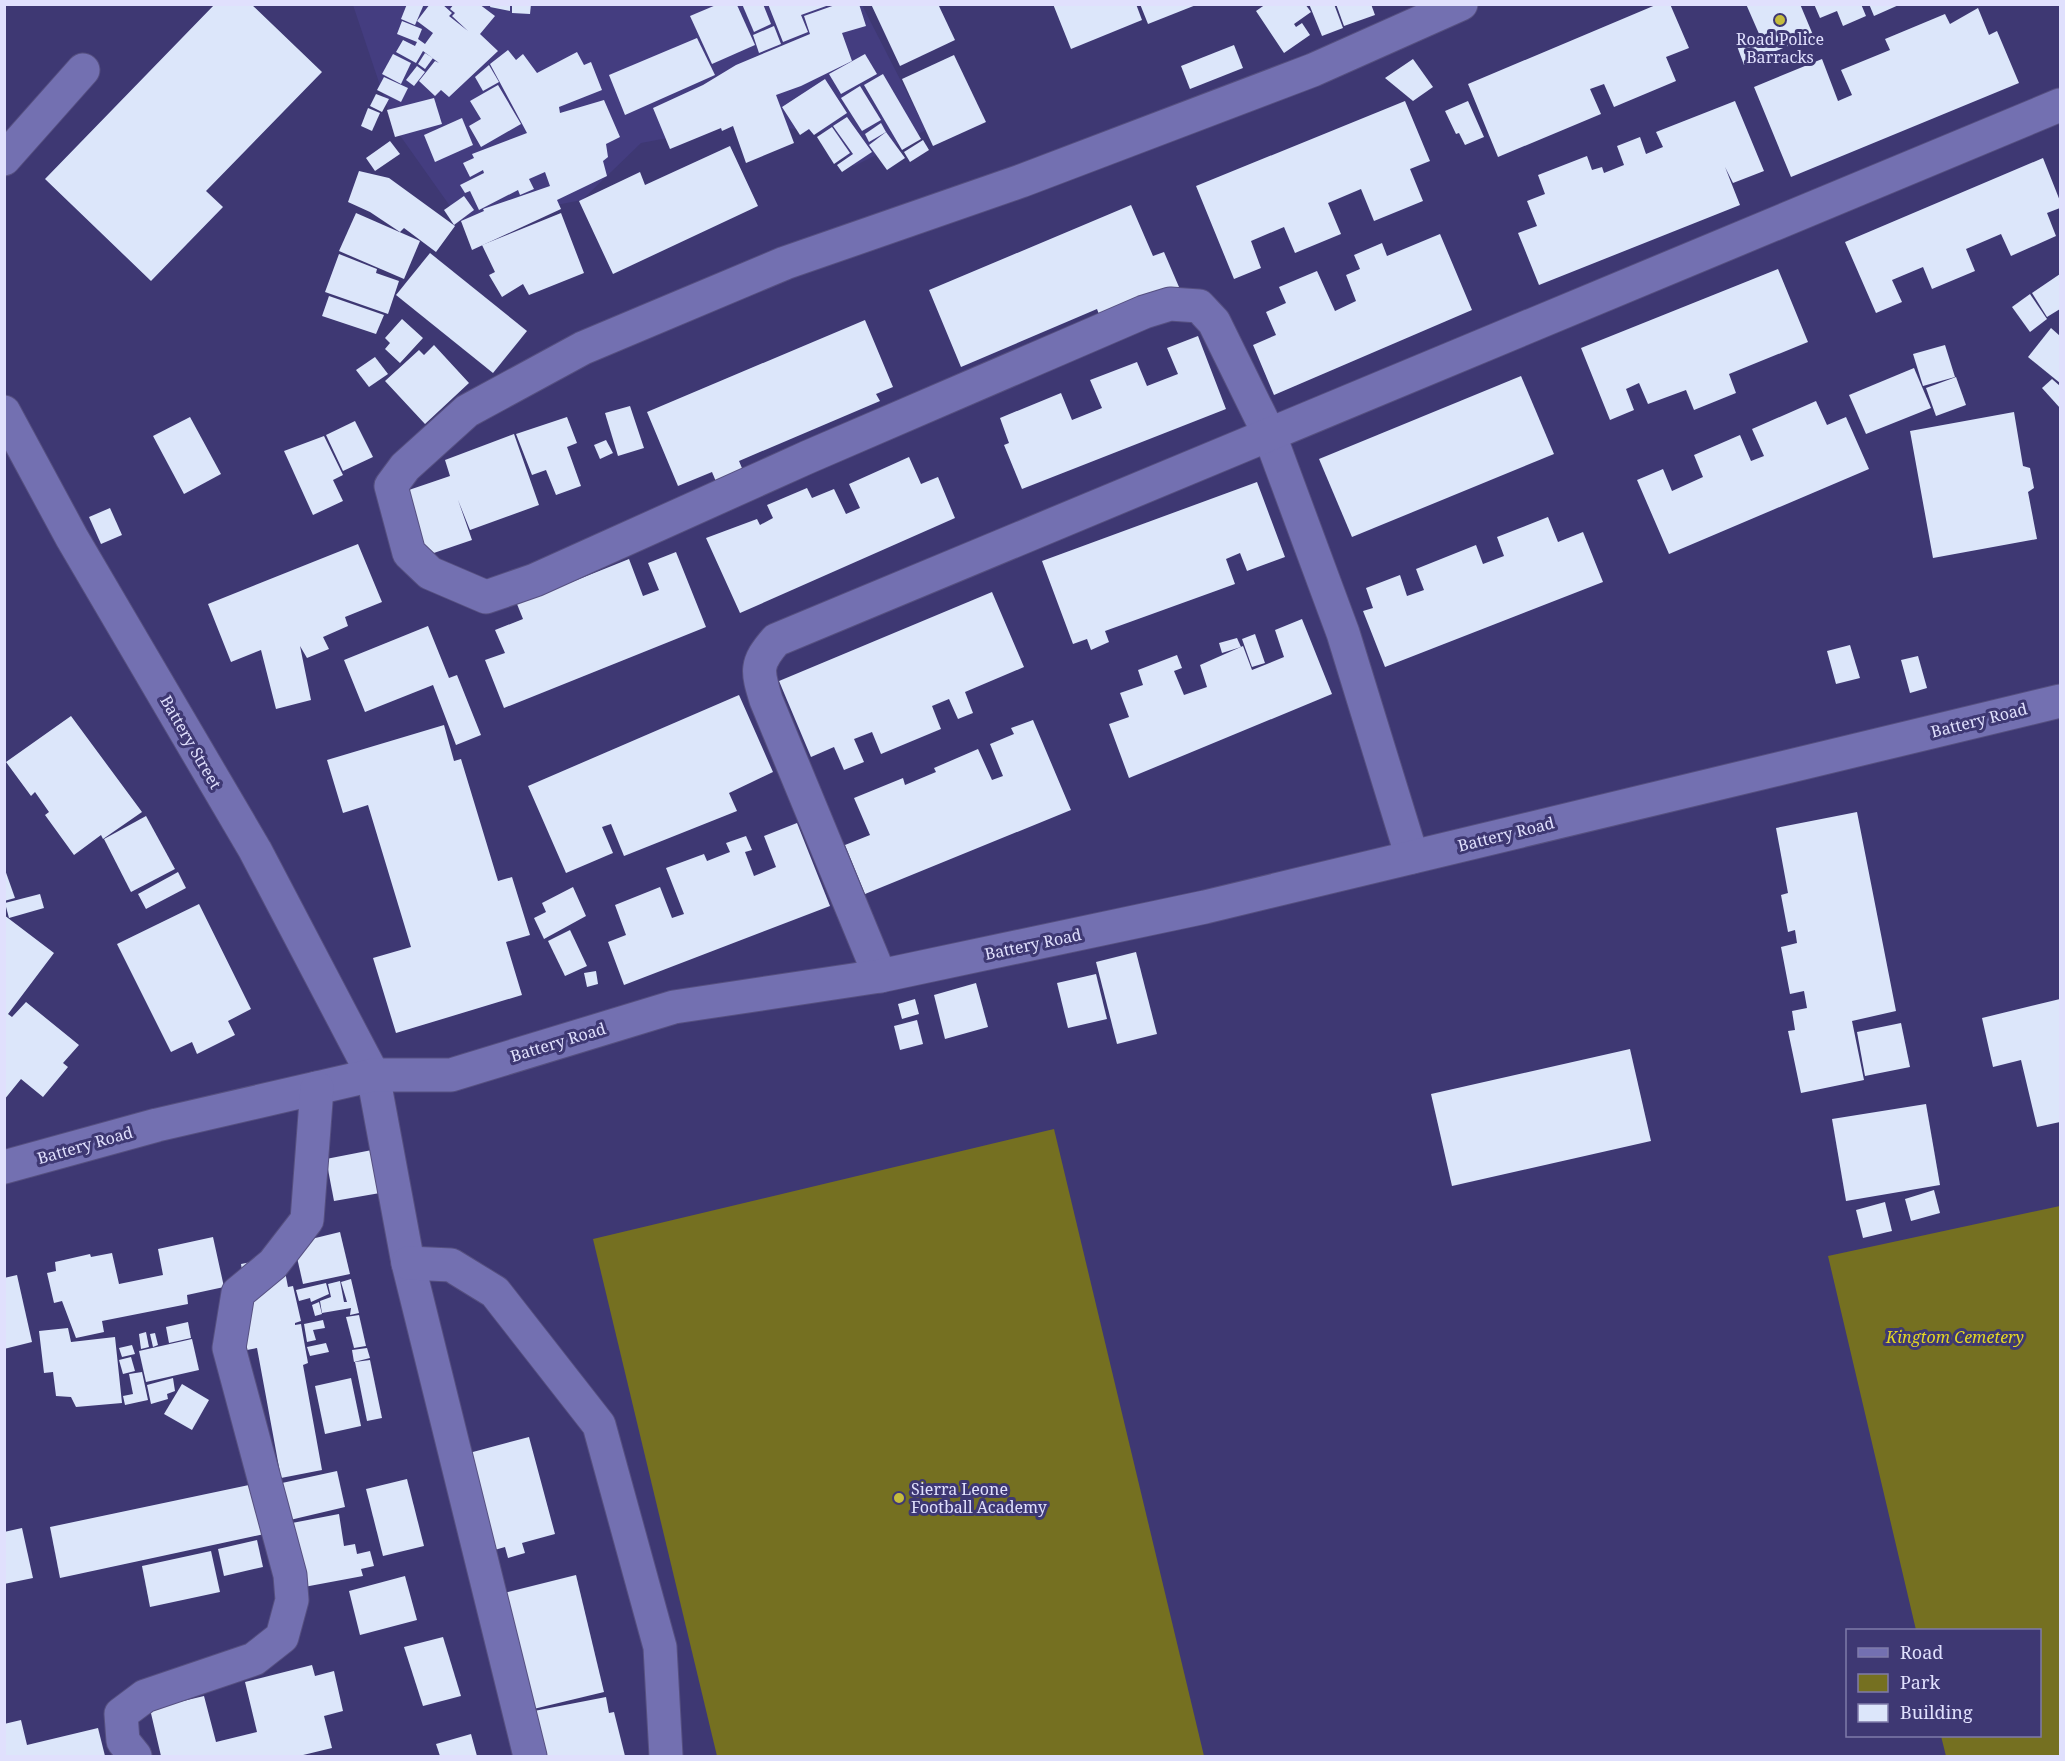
<svg xmlns="http://www.w3.org/2000/svg" width="2065" height="1761" font-family="'Noto Serif',serif">
	<style>
		.built { fill: #443d80 }
		.green { fill: #757021 }
		.building { fill: #dce6fa }
		.lines { fill: none; stroke-linecap: round; stroke-linejoin: round }
		.minor-casing { stroke: #565081; stroke-width: 35 }
		.minor { stroke: #7370b1; stroke-width: 33 }
		.poi-dot { fill: #c5bc3d; stroke: #3e3873; stroke-width: 2 }
		.labels { text-anchor: middle; dominant-baseline: central; stroke-width: 6; stroke-linejoin: round; paint-order: stroke }
		.poi-label { font-size: 16px; fill: #e0e0fd; stroke: #3e3873 }
		.street-label { font-size: 16px; fill: #e0e0fd; stroke: #3e3873 }
		.park-label { font-size: 16px; font-style: italic; fill: #e4d722; stroke: #3e3873 }
	</style>
	<rect width="100%" height="100%" fill="#3e3873"/>
	<polygon class="built" points="353,5 862,5 926,130 854,166 820,132 746,123 641,143 582,200 462,223 394,127"/>
	<g class="green">
		<polygon points="1054,1129 1204,1756 717,1756 593,1239"/>
		<polygon points="2060,1206 2060,1756 1946,1756 1941,1736 2040,1736 2040,1630 1916,1630 1828,1256"/>
	</g>
	<g class="building">
		<polygon points="215,4 251,4 322,72 206,191 223,207 151,281 45,179"/>
		<polygon points="407,4 424,4 415,25 401,19"/>
		<polygon points="430,4 442,4 452,13 449,16 468,31 452,16 455,13 450,9 454,4 479,4 495,16 480,34 498,51 449,97 441,90 435,96 419,81 435,61 439,63 423,51 416,63 396,52 403,40 415,46 417,42 397,34 402,21 422,29 418,39 425,44 433,33 417,21"/>
		<polygon points="491,4 510,4 510,11 490,7"/>
		<polygon points="512,4 531,4 530,14 512,13"/>
		<polygon points="742,4 763,4 771,24 754,32"/>
		<polygon points="768,4 829,4 829,5 801,15 808,32 783,42"/>
		<polygon points="838,4 859,4 866,26 842,33 852,61 801,86 776,95 794,143 746,163 733,126 722,131 721,128 670,149 653,108 703,85 736,65 810,34 804,16"/>
		<polygon points="871,4 938,4 955,40 900,66"/>
		<polygon points="1053,4 1136,4 1142,20 1071,49"/>
		<polygon points="1140,4 1195,4 1196,5 1148,24"/>
		<polygon points="1266,4 1305,4 1311,12 1294,24 1296,27 1302,23 1310,35 1284,53 1256,11"/>
		<polygon points="1309,4 1334,4 1343,28 1322,36"/>
		<polygon points="1336,4 1371,4 1375,15 1344,26"/>
		<polygon points="1658,4 1670,4 1689,48 1666,57 1676,81 1614,107 1604,84 1590,89 1601,114 1498,157 1468,84"/>
		<polygon points="1746,4 1800,4 1813,35 1744,65 1737,46 1760,36"/>
		<polygon points="1814,4 1861,4 1866,16 1843,26 1837,11 1820,18"/>
		<polygon points="1869,4 1901,4 1874,16"/>
		<polygon points="716,5 737,5 755,45 712,64 690,16"/>
		<polygon points="1978,8 1989,35 1997,31 2019,83 1791,177 1754,87 1822,59 1838,101 1852,95 1841,70 1890,50 1885,39 1945,14 1950,24"/>
		<polygon points="774,26 781,44 759,53 753,35"/>
		<polygon points="697,38 715,75 625,115 609,75"/>
		<polygon points="1234,45 1243,68 1190,89 1181,66"/>
		<polygon points="508,50 516,60 523,54 537,73 577,52 584,65 591,62 602,90 559,107 560,113 604,100 620,137 606,144 608,157 603,161 607,176 557,200 561,209 472,250 461,221 484,211 483,209 550,186 545,172 529,179 534,189 520,195 518,190 479,210 470,191 465,193 460,185 484,173 483,170 470,177 463,163 474,158 472,154 527,133 490,64"/>
		<polygon points="425,53 433,58 425,69 418,64"/>
		<polygon points="393,54 411,63 401,84 382,74"/>
		<polygon points="865,54 877,74 841,94 829,74"/>
		<polygon points="954,55 986,122 933,146 902,79"/>
		<polygon points="1413,59 1433,87 1413,101 1385,78"/>
		<polygon points="489,65 499,82 483,91 475,77"/>
		<polygon points="417,66 425,72 414,86 406,80"/>
		<polygon points="883,74 921,139 902,150 864,85"/>
		<polygon points="384,77 408,88 401,102 377,90"/>
		<polygon points="825,79 847,113 814,135 809,129 800,135 782,107"/>
		<polygon points="498,85 521,124 481,147 469,126 481,119 470,101"/>
		<polygon points="860,86 881,120 862,131 841,98"/>
		<polygon points="376,94 389,99 382,112 370,106"/>
		<polygon points="434,98 442,124 395,137 387,110"/>
		<polygon points="1405,101 1430,161 1410,169 1423,201 1374,221 1361,189 1328,203 1341,234 1295,253 1284,227 1251,241 1261,268 1234,279 1196,186"/>
		<polygon points="1468,101 1484,137 1465,145 1459,133 1456,134 1445,111"/>
		<polygon points="1735,101 1764,171 1733,183 1725,167 1740,205 1539,285 1518,233 1537,226 1527,201 1545,194 1538,175 1587,156 1592,170 1602,167 1604,173 1624,165 1617,146 1640,137 1646,154 1663,147 1656,132"/>
		<polygon points="368,108 380,113 372,131 361,126"/>
		<polygon points="847,117 872,152 842,172 837,165 853,154 833,126"/>
		<polygon points="462,118 473,145 435,162 424,135"/>
		<polygon points="881,123 886,132 869,142 865,134"/>
		<polygon points="832,127 850,153 834,164 817,137"/>
		<polygon points="886,132 905,158 887,170 869,145"/>
		<polygon points="923,140 929,150 910,162 904,152"/>
		<polygon points="390,141 400,154 375,171 366,158"/>
		<polygon points="730,146 758,206 613,274 579,201 640,172 645,185"/>
		<polygon points="2043,158 2060,201 2060,208 2047,213 2056,236 2011,256 2001,234 1966,249 1975,271 1932,289 1923,267 1892,280 1902,302 1876,313 1845,242"/>
		<polygon points="359,171 389,178 455,226 436,252 404,228 400,232 370,212 348,202"/>
		<polygon points="464,196 474,210 454,225 444,210"/>
		<polygon points="1131,205 1153,256 1164,252 1179,287 1101,320 1097,309 961,367 929,290"/>
		<polygon points="356,213 420,241 404,279 339,251"/>
		<polygon points="561,213 584,273 529,295 523,284 502,297 489,275 495,272 482,245"/>
		<polygon points="1440,234 1472,310 1274,395 1253,345 1276,335 1266,312 1286,303 1279,287 1317,271 1335,311 1356,301 1346,275 1360,269 1354,255 1382,243 1387,256"/>
		<polygon points="430,253 527,331 493,373 396,295"/>
		<polygon points="339,254 377,269 376,273 399,281 388,314 325,292"/>
		<polygon points="1778,269 1808,342 1729,374 1736,393 1694,410 1686,390 1648,404 1639,383 1626,389 1634,410 1610,420 1581,348"/>
		<polygon points="2060,274 2060,309 2047,317 2032,293"/>
		<polygon points="2030,294 2047,319 2030,332 2012,307"/>
		<polygon points="329,296 384,315 376,334 322,316"/>
		<polygon points="402,319 423,338 400,363 385,349 390,343 385,338"/>
		<polygon points="865,320 893,387 876,394 880,401 739,461 744,473 717,484 712,472 678,486 647,412"/>
		<polygon points="2051,328 2060,336 2060,383 2028,357"/>
		<polygon points="1198,336 1226,409 1022,489 1004,445 1009,443 1000,418 1061,393 1072,420 1102,408 1090,380 1137,362 1147,386 1178,374 1167,348"/>
		<polygon points="434,345 469,383 425,424 385,381 419,350 424,355"/>
		<polygon points="1945,345 1955,377 1923,386 1913,354"/>
		<polygon points="375,357 388,374 369,387 356,370"/>
		<polygon points="1914,368 1931,408 1866,434 1849,395"/>
		<polygon points="1521,376 1554,454 1352,537 1319,459"/>
		<polygon points="1956,377 1966,405 1936,416 1926,388"/>
		<polygon points="2052,379 2060,386 2060,408 2042,388"/>
		<polygon points="1816,401 1827,425 1846,417 1869,469 1669,554 1637,480 1663,469 1672,491 1703,477 1694,455 1740,435 1751,461 1764,456 1752,429"/>
		<polygon points="630,406 644,448 618,456 605,413"/>
		<polygon points="2014,412 2023,466 2030,468 2034,488 2028,492 2037,539 1933,558 1910,431"/>
		<polygon points="190,417 221,474 184,494 153,436"/>
		<polygon points="567,417 577,443 567,447 581,486 556,495 546,470 532,475 516,434"/>
		<polygon points="355,421 373,457 343,471 326,435"/>
		<polygon points="514,434 539,505 470,530 458,500 472,540 422,557 400,493 450,476 445,460"/>
		<polygon points="324,436 343,475 333,480 343,501 313,515 284,451"/>
		<polygon points="606,440 613,453 600,459 594,445"/>
		<polygon points="909,457 921,484 938,477 955,518 740,613 706,538 757,519 760,525 773,518 767,505 807,488 812,498 834,489 846,514 860,508 849,484"/>
		<polygon points="1257,482 1285,557 1247,571 1240,553 1226,559 1235,584 1105,631 1109,642 1091,650 1087,639 1073,644 1042,561"/>
		<polygon points="110,508 122,535 101,544 89,517"/>
		<polygon points="1548,517 1558,542 1583,532 1603,582 1385,667 1363,611 1373,608 1366,588 1400,575 1407,596 1424,590 1416,569 1476,545 1483,564 1504,556 1497,537"/>
		<polygon points="358,544 382,602 345,617 348,626 323,637 329,649 307,658 300,646 311,700 276,709 261,650 231,662 208,604"/>
		<polygon points="676,552 706,627 504,708 485,660 505,653 495,630 523,619 517,604 629,559 643,596 659,590 648,563"/>
		<polygon points="992,592 1024,667 965,692 973,713 958,719 949,699 932,706 941,729 881,754 872,732 854,739 864,762 844,770 834,747 811,757 779,681"/>
		<polygon points="1302,619 1332,694 1129,778 1109,724 1129,717 1120,693 1143,685 1138,670 1177,655 1182,668 1174,671 1184,695 1207,687 1200,665 1243,646 1252,670 1284,657 1275,630"/>
		<polygon points="428,626 449,678 457,675 481,735 456,745 433,685 365,712 344,660"/>
		<polygon points="1255,634 1265,663 1252,667 1242,639"/>
		<polygon points="1237,638 1241,647 1222,653 1219,643"/>
		<polygon points="1850,645 1860,678 1836,684 1827,651"/>
		<polygon points="1918,656 1927,688 1910,693 1901,660"/>
		<polygon points="739,695 773,772 729,793 737,811 624,856 611,824 602,827 613,853 566,873 528,786"/>
		<polygon points="71,716 142,812 103,839 101,835 74,855 45,815 49,812 35,792 31,796 6,762"/>
		<polygon points="1033,720 1071,810 865,894 845,845 870,835 854,798 903,778 905,785 936,772 934,768 978,749 992,780 1003,776 990,744 1014,734 1011,728"/>
		<polygon points="444,725 454,761 461,759 498,881 512,877 530,935 506,942 522,995 396,1033 373,958 411,947 368,805 343,813 327,760"/>
		<polygon points="1857,812 1896,1011 1852,1021 1864,1080 1801,1093 1788,1031 1795,1030 1792,1011 1807,1008 1804,991 1790,994 1781,947 1797,943 1795,930 1788,932 1781,895 1788,893 1776,828"/>
		<polygon points="146,816 175,869 131,892 104,839"/>
		<polygon points="797,823 830,906 624,985 608,942 626,935 615,905 660,887 672,918 684,914 666,868 704,854 707,861 730,852 726,843 746,836 752,850 745,852 754,876 776,867 764,836"/>
		<polygon points="4,867 15,898 4,901"/>
		<polygon points="178,872 186,888 146,909 138,894"/>
		<polygon points="573,887 586,916 544,939 534,918 546,912 542,903"/>
		<polygon points="40,894 44,908 9,918 5,903"/>
		<polygon points="199,904 251,1009 228,1021 235,1035 197,1054 192,1042 171,1052 117,944"/>
		<polygon points="4,915 54,953 8,1014 12,1017 26,1002 79,1045 63,1063 68,1067 43,1097 21,1079 4,1100"/>
		<polygon points="570,930 587,966 565,976 548,941"/>
		<polygon points="1136,952 1157,1034 1117,1044 1096,962"/>
		<polygon points="596,971 598,984 587,987 584,973"/>
		<polygon points="1096,974 1107,1019 1068,1028 1057,983"/>
		<polygon points="976,983 988,1027 945,1039 934,995"/>
		<polygon points="915,999 919,1014 902,1019 898,1004"/>
		<polygon points="2060,999 2060,1122 2037,1127 2021,1060 1993,1067 1982,1018"/>
		<polygon points="917,1020 923,1044 900,1050 894,1026"/>
		<polygon points="1901,1023 1910,1067 1865,1076 1857,1032"/>
		<polygon points="1630,1049 1651,1141 1452,1186 1431,1094"/>
		<polygon points="1926,1104 1940,1185 1846,1201 1832,1119"/>
		<polygon points="372,1150 380,1193 334,1201 326,1159"/>
		<polygon points="1934,1190 1940,1213 1911,1221 1905,1199"/>
		<polygon points="1885,1202 1892,1231 1863,1238 1856,1210"/>
		<polygon points="340,1232 350,1274 303,1284 296,1253 299,1242"/>
		<polygon points="213,1237 224,1287 187,1295 188,1304 102,1321 104,1332 76,1338 62,1301 54,1303 47,1273 56,1271 55,1262 90,1254 91,1257 112,1253 119,1284 163,1275 158,1249"/>
		<polygon points="282,1256 288,1287 293,1286 301,1321 295,1323 295,1325 301,1324 308,1363 303,1365 322,1470 281,1478 257,1348 247,1350 238,1308 248,1306 241,1264"/>
		<polygon points="17,1275 32,1342 4,1349 4,1278"/>
		<polygon points="351,1279 359,1313 350,1315 351,1308 322,1313 320,1301 331,1297 328,1284 340,1281 344,1302 347,1302 341,1282"/>
		<polygon points="326,1283 329,1294 311,1302 310,1298 299,1301 296,1290"/>
		<polygon points="319,1302 322,1314 315,1316 312,1305"/>
		<polygon points="359,1315 366,1346 354,1348 346,1317"/>
		<polygon points="323,1320 325,1328 313,1330 316,1340 307,1342 304,1324"/>
		<polygon points="188,1322 191,1338 169,1343 166,1327"/>
		<polygon points="68,1328 71,1342 115,1337 122,1403 76,1407 71,1397 56,1396 53,1372 44,1373 39,1331"/>
		<polygon points="146,1332 149,1347 141,1349 139,1334"/>
		<polygon points="155,1333 158,1345 153,1347 150,1334"/>
		<polygon points="192,1339 199,1370 146,1382 139,1351"/>
		<polygon points="326,1343 329,1352 310,1356 307,1347"/>
		<polygon points="132,1345 135,1354 122,1357 119,1348"/>
		<polygon points="367,1348 370,1358 354,1362 352,1350"/>
		<polygon points="131,1357 135,1371 123,1374 119,1360"/>
		<polygon points="370,1360 382,1418 367,1421 355,1362"/>
		<polygon points="142,1372 148,1400 125,1405 123,1396 133,1394 129,1374"/>
		<polygon points="173,1378 175,1391 167,1394 168,1399 151,1404 147,1385"/>
		<polygon points="351,1378 361,1426 325,1434 315,1386"/>
		<polygon points="182,1384 209,1400 192,1430 164,1414"/>
		<polygon points="529,1437 555,1534 522,1543 525,1553 508,1558 505,1547 484,1553 458,1456"/>
		<polygon points="337,1471 345,1507 290,1520 282,1483"/>
		<polygon points="407,1479 424,1546 383,1556 366,1489"/>
		<polygon points="258,1483 269,1533 60,1578 50,1527"/>
		<polygon points="339,1514 344,1546 355,1544 357,1554 370,1551 374,1566 361,1569 363,1576 304,1587 292,1523"/>
		<polygon points="22,1528 33,1578 4,1584 4,1532"/>
		<polygon points="257,1540 263,1567 224,1576 218,1549"/>
		<polygon points="211,1551 220,1592 150,1607 142,1566"/>
		<polygon points="576,1575 604,1692 521,1712 492,1596"/>
		<polygon points="405,1576 417,1620 360,1635 349,1591"/>
		<polygon points="443,1637 461,1696 423,1706 404,1647"/>
		<polygon points="312,1665 315,1676 334,1671 343,1711 324,1716 332,1748 299,1756 161,1756 150,1709 204,1696 216,1742 257,1732 245,1682"/>
		<polygon points="606,1697 609,1713 614,1712 625,1756 539,1756 529,1712"/>
		<polygon points="21,1720 27,1745 98,1728 105,1756 4,1756 4,1724"/>
		<polygon points="471,1734 477,1756 440,1756 436,1744"/>
	</g>
	<g class="lines">
		<g class="minor-casing">
			<g id="minor">
				<polyline points="4,159 83,70"/>
				<polyline points="4,412 72,538 255,850 373,1075 408,1263 530,1756"/>
				<polyline points="1412,857 1343,633 1270,436 1214,322 1199,306 1170,304 1144,312 808,457 535,580 486,597 430,573 409,553 391,486 405,467 467,411 583,348 785,263 1021,181 1313,70 1461,4"/>
				<path d="M880,976l-114,-276c-9,-29 -11,-36 10,-60l1284,-535"/>
				<polyline points="4,1167 157,1125 373,1075 451,1075 674,1007 880,976 1205,907 2060,701"/>
				<polyline points="408,1263 451,1265 495,1292 599,1425 660,1647 666,1756"/>
				<polyline points="135,1756 123,1741 121,1714 145,1696 254,1659 282,1637 292,1600 290,1575 229,1348 238,1293 273,1264 307,1220 317,1088"/>
			</g>
		</g>
		<use href="#minor" class="minor"/>
	</g>
	<g class="poi-dot">
		<circle cx="1780" cy="20" r="6"/>
		<circle cx="899" cy="1498" r="6"/>
	</g>
	<g class="labels">
		<g class="poi-label">
			<text x="1780" y="39">Road Police<tspan x="1780" dy="18">Barracks</tspan></text>
			<text x="911" y="1489" text-anchor="start">Sierra Leone<tspan x="911" dy="18">Football Academy</tspan></text>
		</g>
		<g class="street-label">
			<text transform="translate(1979 720) rotate(-14)">Battery Road</text>
			<text transform="translate(191 742) rotate(60)">Battery Street</text>
			<text transform="translate(1506 834) rotate(-14)">Battery Road</text>
			<text transform="translate(1033 944) rotate(-12)">Battery Road</text>
			<text transform="translate(558 1042) rotate(-17)">Battery Road</text>
			<text transform="translate(85 1145) rotate(-16)">Battery Road</text>
		</g>
		<g class="park-label">
			<text x="1955" y="1337">Kingtom Cemetery</text>
		</g>
	</g>
	<rect width="2065" height="1761" fill="none" stroke="#e0e0fd" stroke-width="12"/>
	<rect x="1846" y="1629" width="195" height="108" fill="#3e3873" stroke="#7f7baa" stroke-width="1.5"/>
	<rect x="1858" y="1648" width="30" height="9" fill="#7370b1" stroke="#7f7baa" stroke-width="1.5"/>
	<text x="1900" y="1659" font-size="18" fill="#e0e0fd">Road</text>
	<rect x="1858" y="1674" width="30" height="18" fill="#757021" stroke="#7f7baa" stroke-width="1.5"/>
	<text x="1900" y="1689" font-size="18" fill="#e0e0fd">Park</text>
	<rect x="1858" y="1704" width="30" height="18" fill="#dce6fa" stroke="#7f7baa" stroke-width="1.5"/>
	<text x="1900" y="1719" font-size="18" fill="#e0e0fd">Building</text>
</svg>
